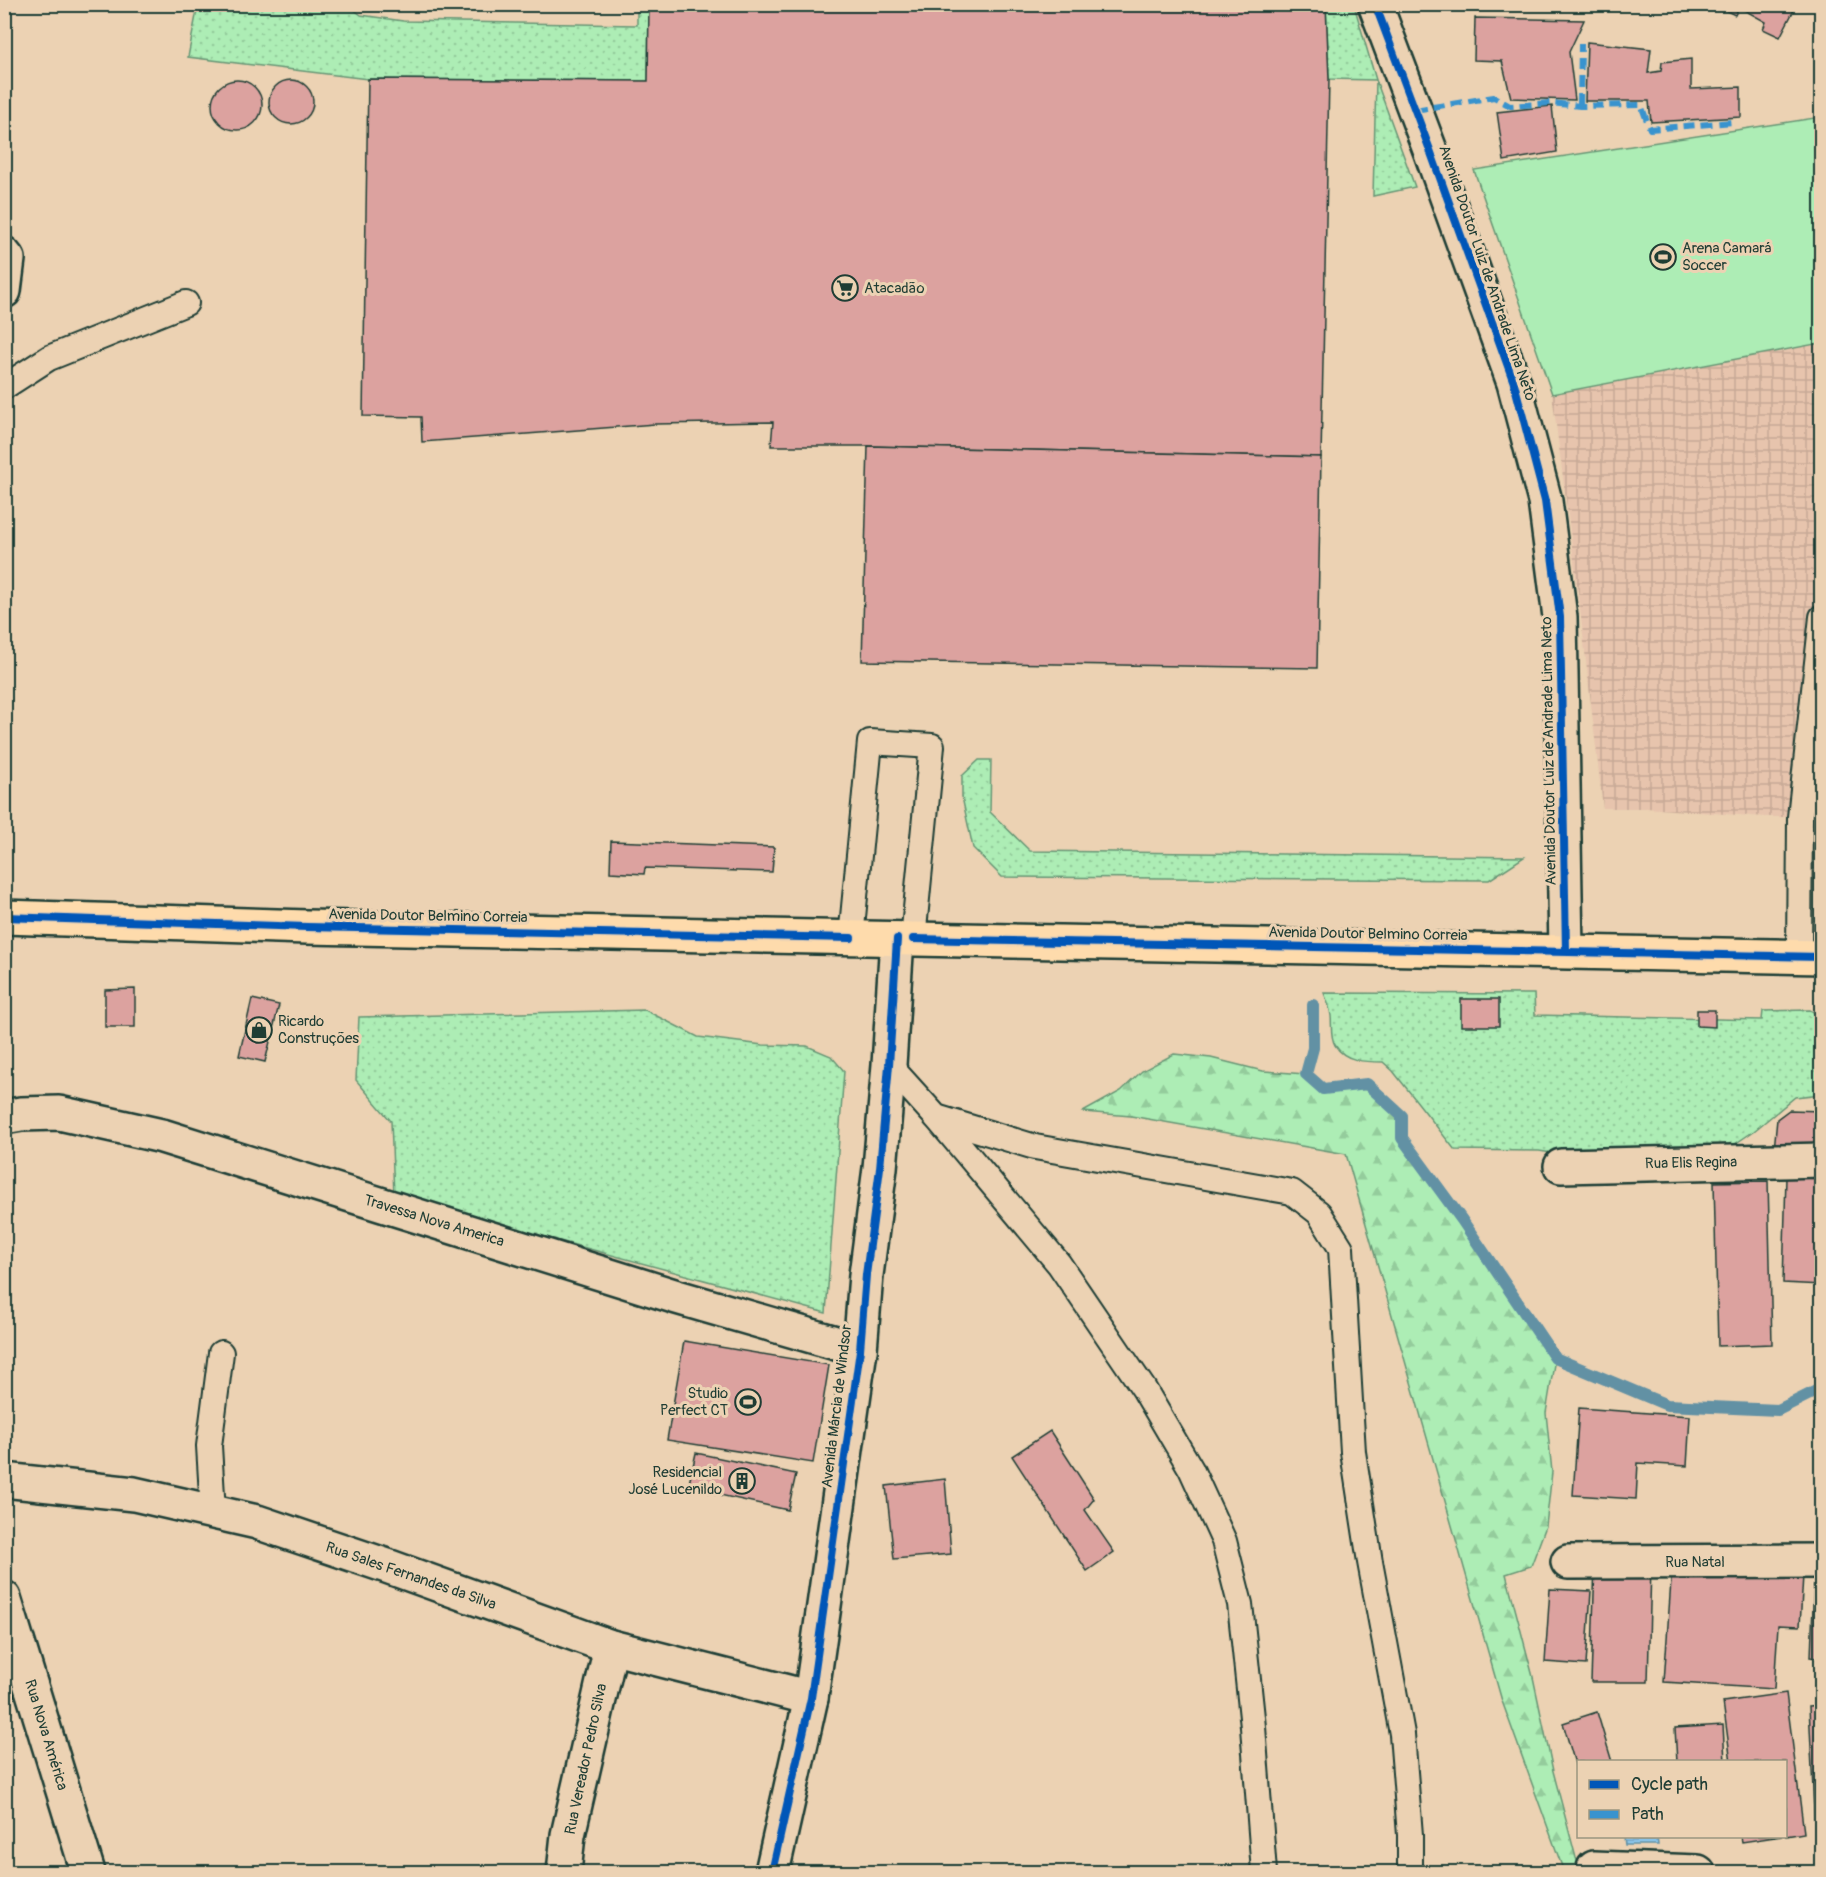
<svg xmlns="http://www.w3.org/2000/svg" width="1826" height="1877" font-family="Pangolin,sans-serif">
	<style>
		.industrial { fill: url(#industrial-grid) }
		.grass { fill: url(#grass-dots); stroke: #669574; stroke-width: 1.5 }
		.forest { fill: url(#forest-firs); stroke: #669574; stroke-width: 1.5 }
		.pitch { fill: #adedb5; stroke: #669574; stroke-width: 1.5 }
		.water { fill: url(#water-rules); stroke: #6291a4; stroke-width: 1.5 }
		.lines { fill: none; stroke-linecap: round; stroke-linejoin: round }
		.stream { stroke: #6291a4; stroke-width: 12 }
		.building { fill: #dca29f; stroke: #1f3d34; stroke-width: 1.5 }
		.lane-casing { stroke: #1f3d34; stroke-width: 28 }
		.street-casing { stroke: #1f3d34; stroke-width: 38 }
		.secondary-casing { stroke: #1f3d34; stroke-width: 38 }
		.primary-casing { stroke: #1f3d34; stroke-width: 38 }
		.lane { stroke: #ecd2b3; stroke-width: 24 }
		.street { stroke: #ecd2b3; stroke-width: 33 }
		.secondary { stroke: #ecd2b3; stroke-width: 33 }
		.primary { stroke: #fedbac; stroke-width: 33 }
		.quiet { stroke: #3993ce; stroke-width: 6; stroke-dasharray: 12 6; stroke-linecap: butt }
		.cycleway-casing { stroke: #ecd2b3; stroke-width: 11 }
		.cycleway { stroke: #0057b8; stroke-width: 8 }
		.labels { text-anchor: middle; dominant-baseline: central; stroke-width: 6; stroke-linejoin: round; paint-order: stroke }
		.poi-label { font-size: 15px; fill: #1f3d34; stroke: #ecd2b3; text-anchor: start }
		.street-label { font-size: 15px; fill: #1f3d34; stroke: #ecd2b3 }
	</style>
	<defs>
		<pattern id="industrial-grid" width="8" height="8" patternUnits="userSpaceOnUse" patternTransform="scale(1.5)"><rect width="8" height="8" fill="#e7c4ad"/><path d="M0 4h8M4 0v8" fill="none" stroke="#c6a995"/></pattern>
		<pattern id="grass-dots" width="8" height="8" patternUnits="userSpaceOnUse" patternTransform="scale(1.5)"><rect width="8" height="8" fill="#adedb5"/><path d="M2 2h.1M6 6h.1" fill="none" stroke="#94cc9c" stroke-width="1.8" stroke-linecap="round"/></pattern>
		<pattern id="forest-firs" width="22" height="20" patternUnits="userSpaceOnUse" patternTransform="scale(1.5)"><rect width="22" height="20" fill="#adedb5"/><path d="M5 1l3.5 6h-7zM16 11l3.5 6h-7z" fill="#94cc9c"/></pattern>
		<pattern id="water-rules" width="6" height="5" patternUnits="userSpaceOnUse" patternTransform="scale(1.5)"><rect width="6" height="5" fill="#8fc9ee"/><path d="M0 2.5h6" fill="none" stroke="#74a4c2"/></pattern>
	</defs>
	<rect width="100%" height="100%" fill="#ecd2b3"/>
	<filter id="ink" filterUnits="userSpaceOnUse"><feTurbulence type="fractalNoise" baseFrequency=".0167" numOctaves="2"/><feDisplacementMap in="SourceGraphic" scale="12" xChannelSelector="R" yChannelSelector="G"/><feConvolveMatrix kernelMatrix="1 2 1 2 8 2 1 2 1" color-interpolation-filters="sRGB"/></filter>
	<g filter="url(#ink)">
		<polygon class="industrial" points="1821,343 1821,817 1765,817 1646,808 1603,808 1579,600 1552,394"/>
		<g class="grass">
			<polygon points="198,5 348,5 361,15 403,21 637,25 637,5 649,5 648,81 368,79 188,57"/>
			<polygon points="1326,5 1354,5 1376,80 1415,187 1373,196 1376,80 1329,79"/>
			<polygon points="979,760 991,760 990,812 1030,851 1524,857 1489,880 1002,877 973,848 962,797 962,776"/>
			<path d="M1324,993l210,1 1,21 227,5 1,-9 47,-1 11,6v78l-26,3 -41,34 -25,17 -177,5 -13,-2 -84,-1 -62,-79 -10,-9c-17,0 -38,0 -48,-17 -5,-8 -3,-20 -4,-29 -1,-8 -4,-16 -7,-23z"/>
			<polygon points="645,1010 698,1037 763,1045 807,1046 831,1056 844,1071 826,1313 394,1196 391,1121 356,1080 359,1017"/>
		</g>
		<polygon class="forest" points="1174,1054 1211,1058 1263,1071 1306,1074 1323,1088 1367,1084 1402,1116 1402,1138 1462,1220 1555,1358 1546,1413 1552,1472 1546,1526 1531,1566 1506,1574 1533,1677 1553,1771 1576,1858 1583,1872 1564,1872 1502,1701 1346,1154 1131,1116 1083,1112 1121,1091 1142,1071"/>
		<polygon class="pitch" points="1821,117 1821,343 1552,394 1474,170"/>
		<polygon class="water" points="1624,1837 1657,1837 1658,1845 1625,1845"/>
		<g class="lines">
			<polyline class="stream" points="1313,1005 1313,1048 1306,1074 1323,1089 1367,1084 1402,1116 1402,1138 1462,1220 1555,1358 1667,1405 1778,1410 1822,1388"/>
		</g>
		<g class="building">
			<polygon points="649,4 1326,4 1329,79 1321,457 868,446 771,446 773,422 655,424 422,442 421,417 363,416 368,79 648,81"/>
			<polygon points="1716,4 1797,4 1780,37 1763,29 1766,22 1739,7 1735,15 1716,6"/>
			<polygon points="1475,18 1584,20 1569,52 1575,100 1511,98 1502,61 1474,60"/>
			<polygon points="1587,42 1651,49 1648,73 1661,71 1662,62 1691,59 1691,89 1741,87 1741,117 1651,122 1649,101 1585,101"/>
			<circle cx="291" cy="102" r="22"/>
			<circle cx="237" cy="105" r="25"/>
			<polygon points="1552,106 1557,152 1504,161 1497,112"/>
			<polygon points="868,446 1321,457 1317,668 862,661"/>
			<polygon points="611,841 774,847 772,872 645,868 644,874 610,872"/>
			<polygon points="135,989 135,1027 105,1027 105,990"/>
			<polygon points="252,999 279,1005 265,1062 239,1056"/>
			<rect x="1461" y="999" width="38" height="27"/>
			<polygon points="1697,1010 1715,1010 1715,1027 1697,1026"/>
			<polygon points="1789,1110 1822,1111 1822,1153 1774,1150 1777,1119"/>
			<polygon points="1786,1177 1822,1179 1822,1285 1783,1283"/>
			<polygon points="1768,1181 1772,1344 1718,1346 1714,1182"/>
			<polygon points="684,1341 829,1365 813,1463 667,1440"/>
			<polygon points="1579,1408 1690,1416 1687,1466 1638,1463 1636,1499 1573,1495"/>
			<polygon points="1050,1431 1094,1499 1085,1510 1114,1552 1087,1571 1012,1456"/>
			<polygon points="696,1453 796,1474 788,1510 688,1488"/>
			<polygon points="945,1479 951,1554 894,1559 886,1486"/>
			<polygon points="1595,1564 1651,1565 1648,1682 1591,1682"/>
			<polygon points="1672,1567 1803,1575 1800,1626 1778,1625 1774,1689 1664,1682"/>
			<polygon points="1814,1581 1822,1582 1822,1658 1811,1657"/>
			<polygon points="1550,1589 1591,1591 1586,1665 1545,1662"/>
			<polygon points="1786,1693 1804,1833 1786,1836 1786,1762 1731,1762 1723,1702"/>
			<polygon points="1822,1705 1822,1832 1815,1832 1809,1706"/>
			<polygon points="1597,1712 1612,1762 1578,1762 1578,1774 1563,1723"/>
			<polygon points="1723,1725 1725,1762 1677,1762 1675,1728"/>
			<polygon points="1741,1836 1782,1836 1742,1842"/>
		</g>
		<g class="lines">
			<g class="lane-casing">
				<g id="lane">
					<polyline points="4,387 49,358 186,303"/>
					<polyline points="851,938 870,742 932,746 913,939"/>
					<polyline points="1799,957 1800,817 1822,617"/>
					<polyline points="889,1065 936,1117 1035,1147 1292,1192 1319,1213 1341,1248 1353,1452 1370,1562 1402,1734 1410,1835 1410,1872"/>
					<polyline points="936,1117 1059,1264 1144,1389 1191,1469 1224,1541 1240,1604 1253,1727 1264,1872"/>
					<polyline points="213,1512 209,1446 221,1353"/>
				</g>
			</g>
			<g class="street-casing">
				<g id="street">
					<polyline points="1375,4 1430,150 1514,383 1545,501 1560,617 1566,951"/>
					<polyline points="4,254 8,259 4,291"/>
					<polyline points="4,1117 21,1114 59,1113 162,1136 677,1297 860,1350"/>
					<polyline points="1561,1166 1822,1160"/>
					<polyline points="4,1480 134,1494 257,1522 387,1566 611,1647 811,1698"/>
					<polyline points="1568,1562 1822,1561"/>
					<polyline points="4,1598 88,1872"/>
					<polyline points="1594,1868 1698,1872"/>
					<polyline points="564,1872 568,1835 611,1647"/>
				</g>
			</g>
			<g class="secondary-casing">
				<polyline id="secondary" points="772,1872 811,1698 860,1350 866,1275 880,1168 889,1065 897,939"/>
			</g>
			<g class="primary-casing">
				<polyline id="primary" points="4,917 307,927 1822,957"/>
			</g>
			<use href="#lane" class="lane"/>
			<use href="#street" class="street"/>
			<use href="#secondary" class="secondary"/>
			<use href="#primary" class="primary"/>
			<g class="quiet">
				<polyline points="1580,106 1581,44"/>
				<polyline points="1415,110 1494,97 1510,106 1550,103 1580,106 1641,105 1650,129 1734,122"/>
			</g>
			<g class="cycleway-casing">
				<g id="cycleway">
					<polyline points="1375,4 1430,150 1514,383 1545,501 1560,617 1566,951"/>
					<polyline points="4,917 307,927 851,938"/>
					<polyline points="913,939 1822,957"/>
					<polyline points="772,1872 811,1698 860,1350 866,1275 880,1168 889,1065 897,939"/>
				</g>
			</g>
			<use href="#cycleway" class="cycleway"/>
		</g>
	</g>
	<defs>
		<g id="stadium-ring" transform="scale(1.35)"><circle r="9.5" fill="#ecd2b3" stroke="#1f3d34" stroke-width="1.5"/><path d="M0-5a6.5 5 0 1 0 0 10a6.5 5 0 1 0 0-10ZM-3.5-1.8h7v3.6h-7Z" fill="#1f3d34"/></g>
		<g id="supermarket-ring" transform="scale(1.35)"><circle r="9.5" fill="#ecd2b3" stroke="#1f3d34" stroke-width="1.5"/><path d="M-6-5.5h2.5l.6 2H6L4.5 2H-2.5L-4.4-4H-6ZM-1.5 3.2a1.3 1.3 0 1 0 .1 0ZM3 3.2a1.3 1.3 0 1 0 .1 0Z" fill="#1f3d34"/></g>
		<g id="shop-ring" transform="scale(1.35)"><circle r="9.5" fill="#ecd2b3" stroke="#1f3d34" stroke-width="1.5"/><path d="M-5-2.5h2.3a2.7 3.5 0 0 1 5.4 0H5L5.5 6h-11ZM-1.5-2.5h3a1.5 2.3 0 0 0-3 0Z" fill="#1f3d34"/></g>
		<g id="building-ring" transform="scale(1.35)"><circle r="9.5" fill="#ecd2b3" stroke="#1f3d34" stroke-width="1.5"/><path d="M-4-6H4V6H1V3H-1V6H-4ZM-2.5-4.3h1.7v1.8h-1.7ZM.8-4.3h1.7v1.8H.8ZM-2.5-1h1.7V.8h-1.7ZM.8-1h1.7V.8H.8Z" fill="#1f3d34"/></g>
	</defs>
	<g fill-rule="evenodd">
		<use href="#stadium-ring" x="1663" y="257"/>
		<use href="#supermarket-ring" x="845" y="288"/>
		<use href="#shop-ring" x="259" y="1030"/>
		<use href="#stadium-ring" x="748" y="1402"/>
		<use href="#building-ring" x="742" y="1481"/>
	</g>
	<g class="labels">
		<g class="poi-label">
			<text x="1682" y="248">Arena Camará<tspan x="1682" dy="17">Soccer</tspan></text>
			<text x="864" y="288">Atacadão</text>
			<text x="278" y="1021">Ricardo<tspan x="278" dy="17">Construções</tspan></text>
			<text x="728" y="1393" text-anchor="end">Studio<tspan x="728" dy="17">Perfect CT</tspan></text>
			<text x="722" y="1472" text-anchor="end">Residencial<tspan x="722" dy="17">José Lucenildo</tspan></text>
		</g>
		<g class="street-label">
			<text transform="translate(1487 273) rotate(71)">Avenida Doutor Luiz de Andrade Lima Neto</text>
			<text transform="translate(1549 751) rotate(-91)">Avenida Doutor Luiz de Andrade Lima Neto</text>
			<text transform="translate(428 916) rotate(1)">Avenida Doutor Belmino Correia</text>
			<text transform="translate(1368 934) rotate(1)">Avenida Doutor Belmino Correia</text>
			<text transform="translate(1691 1163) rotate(-1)">Rua Elis Regina</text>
			<text transform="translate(434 1221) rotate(17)">Travessa Nova America</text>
			<text transform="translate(837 1406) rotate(-83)">Avenida Márcia de Windsor</text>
			<text x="1695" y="1562">Rua Natal</text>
			<text transform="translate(411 1576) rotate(19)">Rua Sales Fernandes da Silva</text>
			<text transform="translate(46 1735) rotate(73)">Rua Nova América</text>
			<text transform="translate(586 1759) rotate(-78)">Rua Vereador Pedro Silva</text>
		</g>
	</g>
	<rect width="1826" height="1877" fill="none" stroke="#ecd2b3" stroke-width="24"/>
	<rect x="12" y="12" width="1802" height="1853" fill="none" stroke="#1f3d34" stroke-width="2" filter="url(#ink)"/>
	<rect x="1577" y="1760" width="210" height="78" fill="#ecd2b3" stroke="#9a9680" stroke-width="1.5"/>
	<rect x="1589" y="1780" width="30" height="9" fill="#0057b8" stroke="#9a9680" stroke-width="1.5"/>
	<text x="1631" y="1790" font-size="18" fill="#1f3d34">Cycle path</text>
	<rect x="1589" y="1810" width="30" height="9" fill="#3993ce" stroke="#9a9680" stroke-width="1.5"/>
	<text x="1631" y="1820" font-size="18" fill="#1f3d34">Path</text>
</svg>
